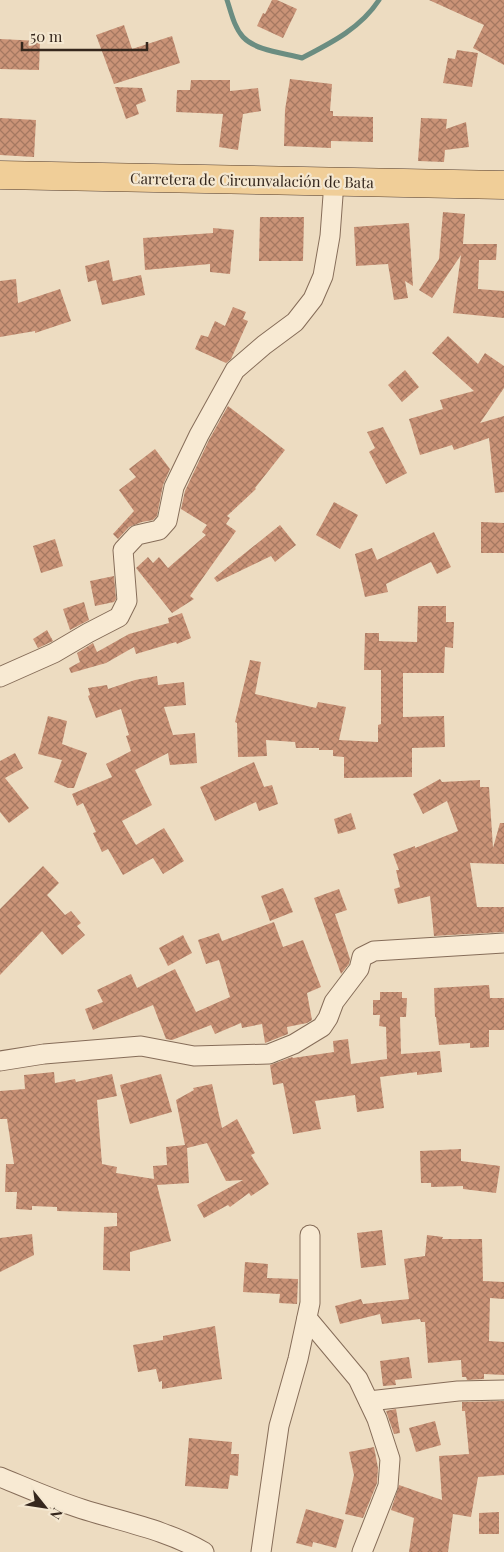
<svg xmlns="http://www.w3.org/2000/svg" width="504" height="1552" font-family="'Playfair Display',serif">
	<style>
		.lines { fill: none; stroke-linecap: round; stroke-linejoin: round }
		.stream { stroke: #6b8d81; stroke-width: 5 }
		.building { fill: url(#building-cross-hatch) }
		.minor-casing { stroke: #866d59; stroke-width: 21 }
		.primary-casing { stroke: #533c2d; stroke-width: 29 }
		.minor { stroke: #f8ead3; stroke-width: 19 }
		.primary { stroke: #f0ce98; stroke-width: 28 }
		.labels { text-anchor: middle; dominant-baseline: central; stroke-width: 4.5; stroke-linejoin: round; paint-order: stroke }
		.street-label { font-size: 15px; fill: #35271d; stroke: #f4e7d0 }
	</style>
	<defs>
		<pattern id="building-cross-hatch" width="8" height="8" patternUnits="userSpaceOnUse" patternTransform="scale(1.25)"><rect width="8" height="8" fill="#ca9377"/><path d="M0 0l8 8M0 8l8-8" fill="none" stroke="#a57861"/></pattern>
	</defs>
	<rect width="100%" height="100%" fill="#eddcc1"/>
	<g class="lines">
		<path class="stream" d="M227,0c4,12 7,27 16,37 13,14 41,16 59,21 29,-15 59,-30 77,-58"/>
	</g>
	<g class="building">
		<polygon points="272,0 277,0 297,9 283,38 257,26 263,13 265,14"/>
		<polygon points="429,0 504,0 504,65 473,48 484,25"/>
		<polygon points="124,25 132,49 172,36 180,63 114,84 96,35"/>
		<polygon points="0,39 40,41 39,70 0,69"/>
		<polygon points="457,50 478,53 472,87 443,83 448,58 455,59"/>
		<polygon points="290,79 332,84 330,111 333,111 333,116 373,117 373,142 331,141 331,148 284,146 285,110"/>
		<polygon points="191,80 230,80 230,91 258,88 261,111 243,114 238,150 219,147 223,114 176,112 177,90 190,90"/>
		<polygon points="115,87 142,88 146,101 136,105 139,114 126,119"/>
		<polygon points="0,118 36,120 34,157 0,155"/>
		<polygon points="421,118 447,119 446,129 466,122 469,147 445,150 444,162 418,161"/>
		<polygon points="443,212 465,214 463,244 497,244 496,260 479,260 478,289 504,291 504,318 453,313 461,255 432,298 419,290 439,259"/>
		<polygon points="260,217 304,217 303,261 259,261"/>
		<polygon points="409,223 413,286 405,281 408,298 394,300 388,264 356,266 354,227"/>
		<polygon points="213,228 234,230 230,274 210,272 210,264 145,270 143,238 213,233"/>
		<polygon points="109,260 113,281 141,275 145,295 102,305 96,280 88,282 85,266"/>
		<polygon points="16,279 18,303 60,289 71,321 35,333 35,331 0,337 0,281"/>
		<polygon points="233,307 246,312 243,319 248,321 231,359 226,363 195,349 201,335 208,337 215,321 225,326"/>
		<polygon points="448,336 478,364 485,353 504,366 504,388 480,423 504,416 504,492 495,493 489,438 454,450 452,445 420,455 409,419 443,409 440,400 474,391 432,353"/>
		<polygon points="405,370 419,387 402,402 388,385"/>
		<polygon points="228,406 285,450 255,488 256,489 227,516 230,518 226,524 236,531 190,596 194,599 172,613 136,568 148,557 153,563 159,557 168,568 206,535 202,532 207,525 181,509 185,491 209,440"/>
		<polygon points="383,427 407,473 386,484 369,452 375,448 367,432"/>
		<polygon points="155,449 170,469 163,485 157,516 153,520 142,522 129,527 118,539 113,534 134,511 119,490 136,477 129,469"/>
		<polygon points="334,502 358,515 340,549 316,535"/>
		<polygon points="481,522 504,523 504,553 481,553"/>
		<polygon points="280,525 296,545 275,562 271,556 217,582 214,578"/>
		<polygon points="434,532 451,567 437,574 431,562 386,584 388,592 365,597 355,554 372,548 377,560"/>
		<polygon points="55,539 63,566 41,573 33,546"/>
		<polygon points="114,576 116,599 114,602 95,606 90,581"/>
		<polygon points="84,602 89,620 70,630 63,609"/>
		<polygon points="418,606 446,606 446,622 454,622 453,648 445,647 444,673 403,673 403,717 444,716 445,747 412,748 412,777 344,778 344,757 333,756 333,750 319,750 319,748 296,748 295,742 266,740 267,756 238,757 237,723 235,722 250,660 261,662 255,694 316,708 318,702 346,707 339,740 378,742 378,725 381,724 381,670 364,670 365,633 379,633 379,641 417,642"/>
		<polygon points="182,613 191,638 177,644 176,642 136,654 134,647 106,663 71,673 69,668 80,662 77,653 93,643 97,652 129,634 169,623 168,618"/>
		<polygon points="47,630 53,641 38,648 33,639"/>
		<polygon points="157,676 158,685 184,682 186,705 164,707 173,735 195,733 197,763 170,765 168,753 135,770 152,805 122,821 136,845 164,828 184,861 163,874 153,858 123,875 108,849 102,852 93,833 96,832 83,803 77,806 72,794 112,777 106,764 131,751 126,736 129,735 121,709 96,718 88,696 90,695 88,688 107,685 108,689 135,680"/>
		<polygon points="48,716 67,721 62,744 87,753 74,788 68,788 54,782 62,760 38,754"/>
		<polygon points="15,753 23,768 5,778 29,808 9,823 0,812 0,761"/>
		<polygon points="254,762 264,787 272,785 278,804 259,811 256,802 215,821 200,787"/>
		<polygon points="440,779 442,782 480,780 480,787 489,787 493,848 500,823 504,823 504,864 470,863 477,907 504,907 504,932 434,936 430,896 398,904 394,889 400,887 396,870 399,870 393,854 415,846 415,848 458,831 447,801 423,814 413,794"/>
		<polygon points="351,813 356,829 338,834 334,819"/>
		<polygon points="43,866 59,883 47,895 65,915 71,911 81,923 77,926 85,935 62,955 42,931 0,975 0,909"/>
		<polygon points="283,888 293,912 270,921 261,896"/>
		<polygon points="339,889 347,910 335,914 350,959 349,964 341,974 314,898"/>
		<polygon points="274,922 283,947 303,940 321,987 307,993 312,1020 307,1023 287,1027 288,1034 265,1043 262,1024 242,1028 241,1023 215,1034 211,1025 172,1040 166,1039 153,1005 93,1030 85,1009 103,1002 97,990 131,974 137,988 175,969 196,1012 230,997 219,960 206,964 198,940 219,933 222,941"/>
		<polygon points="183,935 192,953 168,966 159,948"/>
		<polygon points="489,985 490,998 504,998 504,1030 489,1030 489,1047 470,1048 470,1043 439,1045 436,1017 435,1017 434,988"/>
		<polygon points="380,992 402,992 402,998 407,998 406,1017 400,1017 401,1054 440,1051 442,1072 417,1075 417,1072 380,1077 384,1108 357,1112 355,1095 315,1101 321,1129 293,1134 283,1083 273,1085 270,1065 292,1057 293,1058 334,1052 333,1041 348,1039 351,1064 387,1059 386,1027 379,1026 380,1015 373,1015 373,1000 380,1000"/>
		<polygon points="54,1072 55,1083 75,1079 76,1082 112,1074 117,1096 97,1100 102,1164 117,1167 116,1173 154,1179 153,1166 167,1165 166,1147 185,1145 176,1100 194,1090 193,1088 212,1084 222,1128 237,1119 255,1153 251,1155 269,1184 251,1196 249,1193 230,1207 228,1205 204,1218 197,1205 243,1180 226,1181 207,1143 187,1148 189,1183 157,1185 171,1241 130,1252 130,1271 103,1270 104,1227 117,1226 117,1213 57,1211 57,1207 32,1206 32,1210 16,1209 17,1192 5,1192 6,1164 14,1164 7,1119 0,1119 0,1091 25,1089 24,1075"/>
		<polygon points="161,1074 172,1112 130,1124 120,1085"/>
		<polygon points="461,1149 461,1161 500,1166 496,1193 463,1189 463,1186 431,1187 431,1183 421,1183 420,1151"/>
		<polygon points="382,1230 386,1265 361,1268 357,1233"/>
		<polygon points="32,1234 34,1255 0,1272 0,1238"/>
		<polygon points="427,1235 443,1237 442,1239 482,1239 483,1281 504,1282 504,1299 490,1298 489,1341 504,1342 504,1375 484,1374 484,1379 467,1380 466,1377 462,1377 461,1360 428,1363 425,1322 421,1322 420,1319 382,1324 380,1314 340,1324 335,1306 361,1299 363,1304 409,1299 404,1259 425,1256"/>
		<polygon points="245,1262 268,1264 267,1278 298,1279 297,1304 279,1303 280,1294 243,1292"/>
		<polygon points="215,1326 222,1379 162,1389 162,1381 159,1382 156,1369 138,1372 133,1345 163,1340 163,1336"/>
		<polygon points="409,1357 412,1378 395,1380 396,1385 383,1386 380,1361"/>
		<polygon points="504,1401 504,1475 478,1477 471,1517 453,1514 448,1552 409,1552 414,1518 391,1510 399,1485 442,1500 439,1456 469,1454 465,1411 462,1411 462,1402"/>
		<polygon points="396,1409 400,1433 394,1434 386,1411"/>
		<polygon points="435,1421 441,1445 416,1452 409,1428"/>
		<polygon points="189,1438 232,1442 231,1454 239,1454 238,1476 230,1475 228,1489 185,1486"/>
		<polygon points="374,1447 378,1468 377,1483 363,1518 345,1514 354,1475 349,1452"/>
		<polygon points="306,1509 344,1520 336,1548 313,1542 312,1547 296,1543"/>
		<polygon points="499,1512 499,1534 479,1534 479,1513"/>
	</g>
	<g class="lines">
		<g class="minor-casing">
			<g id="minor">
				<polyline points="0,677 54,653 88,633 119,617 127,601 123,550 137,535 159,530 167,521 174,487 199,435 235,370 264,345 295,322 313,299 323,276 330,236 334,182"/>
				<polyline points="0,1061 44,1054 141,1046 194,1056 269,1054 294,1044 322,1027 328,1018 334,1002 359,969 362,957 374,951 504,943"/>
				<polyline points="307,1318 358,1379 377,1419 390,1459 388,1486 362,1552"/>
				<polyline points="369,1401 458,1391 504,1390"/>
				<path d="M0,1477c27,11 54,23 82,32 41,13 85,21 122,43"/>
				<polyline points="261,1552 279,1426 298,1359 310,1303 310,1235"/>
			</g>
		</g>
		<g class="primary-casing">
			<polyline id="primary" points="0,175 504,185"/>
		</g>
		<use href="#minor" class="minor"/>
		<use href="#primary" class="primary"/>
	</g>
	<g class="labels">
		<g class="street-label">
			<text transform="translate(252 180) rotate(1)">Carretera de Circunvalación de Bata</text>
		</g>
	</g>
	<g transform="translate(45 1507) rotate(120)" stroke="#f4e7d0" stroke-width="4" paint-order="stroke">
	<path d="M0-4L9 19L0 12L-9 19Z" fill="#35271d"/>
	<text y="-8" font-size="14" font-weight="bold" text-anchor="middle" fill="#35271d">N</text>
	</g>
	<path d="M22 42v8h125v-8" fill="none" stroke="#35271d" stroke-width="2.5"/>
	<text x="30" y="42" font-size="15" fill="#35271d" stroke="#f4e7d0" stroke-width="4" paint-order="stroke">50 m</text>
</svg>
